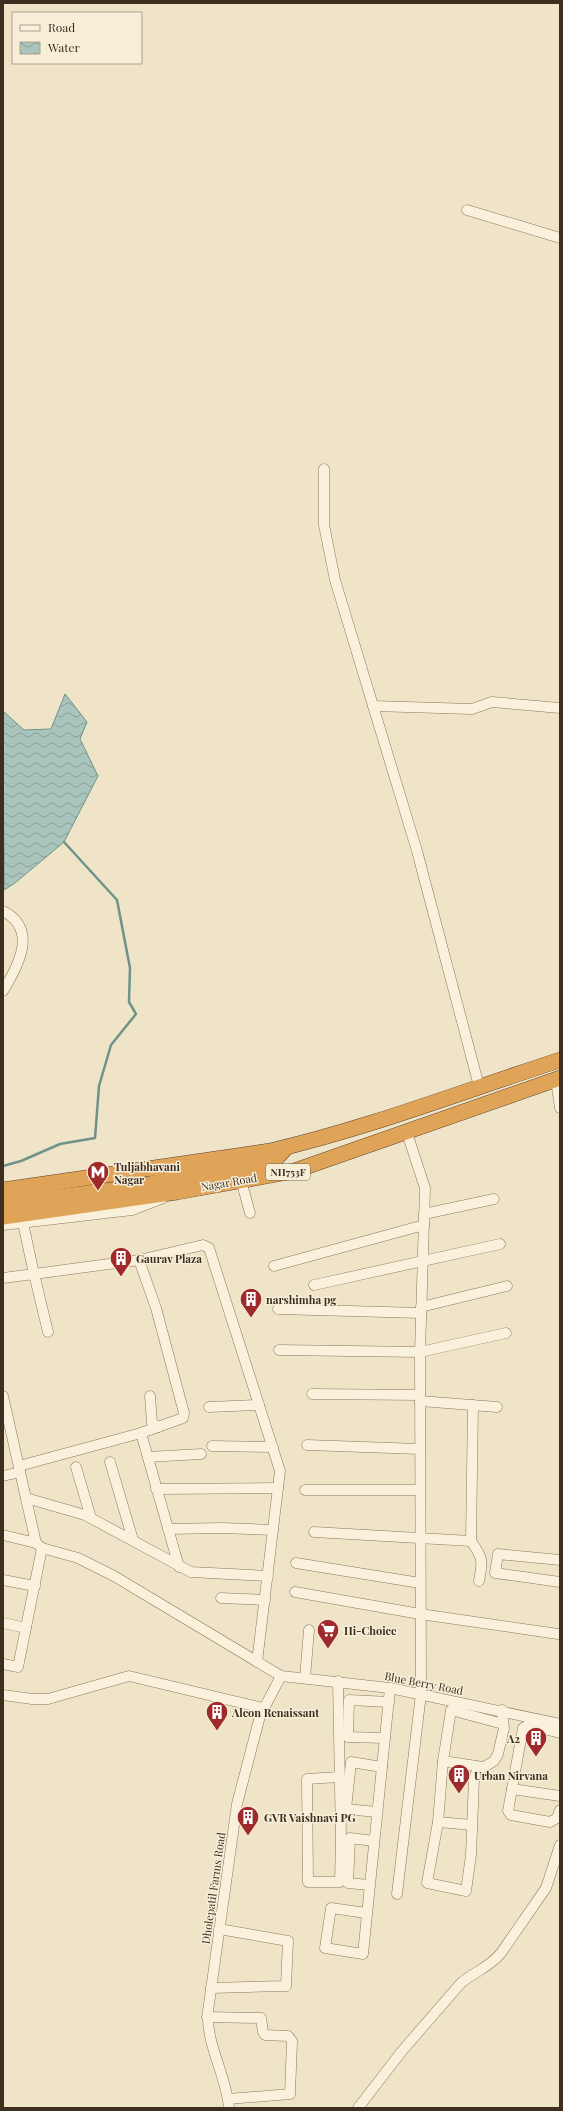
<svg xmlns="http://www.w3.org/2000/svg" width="563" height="2111" font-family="'Playfair Display',serif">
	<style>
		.water { fill: url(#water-waves); stroke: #6f938a }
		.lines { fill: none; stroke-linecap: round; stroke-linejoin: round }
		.stream { stroke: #6f938a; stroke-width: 2.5 }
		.minor-casing { stroke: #8d765c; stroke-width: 11 }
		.highway-casing { stroke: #5b4430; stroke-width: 16 }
		.minor { stroke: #faf1dc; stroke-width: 10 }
		.highway { stroke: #e0a458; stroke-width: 15 }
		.labels { text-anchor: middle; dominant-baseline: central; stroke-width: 3; stroke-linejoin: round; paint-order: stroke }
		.shield { fill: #f7eed8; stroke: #756857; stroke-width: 1 }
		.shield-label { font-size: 10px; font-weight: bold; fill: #3d2e20 }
		.poi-label { font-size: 11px; font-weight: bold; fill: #3d2e20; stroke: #f7eed8; text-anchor: start }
		.street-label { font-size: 11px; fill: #3d2e20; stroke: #f7eed8 }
	</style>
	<defs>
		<pattern id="water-waves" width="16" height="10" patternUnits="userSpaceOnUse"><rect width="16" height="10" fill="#a9c4bc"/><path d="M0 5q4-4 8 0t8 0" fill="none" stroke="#8ba098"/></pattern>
	</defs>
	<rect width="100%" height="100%" fill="#f0e4c8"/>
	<polygon class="water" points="65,694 87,722 80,739 98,776 64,842 15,883 4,890 3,711 24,730 51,729"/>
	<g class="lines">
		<polyline class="stream" points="3,1166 21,1161 60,1144 95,1138 99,1086 111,1045 136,1014 129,1002 130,968 117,900 64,842"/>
		<g class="minor-casing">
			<g id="minor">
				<polyline points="467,210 560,238"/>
				<polyline points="324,469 324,525 335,580 417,851 479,1086"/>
				<polyline points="373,706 472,709 492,702 560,708"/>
				<path d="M3,911c35,18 16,54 0,80"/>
				<polyline points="556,1080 560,1108"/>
				<polyline points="241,1180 250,1213"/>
				<polyline points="424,1214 494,1199"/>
				<polyline points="23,1223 34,1274 139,1260 203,1245 209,1248 280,1471 257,1662"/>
				<polyline points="3,1225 132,1210 163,1198"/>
				<polyline points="274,1266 424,1225"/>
				<polyline points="3,1278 34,1274 48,1332"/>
				<polyline points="314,1285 500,1244"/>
				<polyline points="421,1307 507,1286"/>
				<polyline points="278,1309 421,1313"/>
				<polyline points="279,1350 420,1352 506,1333"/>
				<polyline points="312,1394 420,1395"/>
				<polyline points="3,1396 36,1543 42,1548 78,1558 114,1576 281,1676 390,1688 560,1724"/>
				<polyline points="150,1396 152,1423 159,1427"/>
				<polyline points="420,1401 497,1407"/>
				<path d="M473,1405l-2,136c12,17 12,20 8,40"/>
				<polyline points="209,1407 259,1405"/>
				<polyline points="141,1433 179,1567"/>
				<polyline points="307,1445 420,1449"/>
				<polyline points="212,1446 273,1447"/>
				<polyline points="148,1457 201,1454"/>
				<polyline points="110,1462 133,1540"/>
				<polyline points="19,1466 141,1433 183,1418 184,1413 156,1308 139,1260"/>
				<polyline points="76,1467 91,1518"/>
				<polyline points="3,1476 20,1472"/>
				<polyline points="156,1489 278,1488"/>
				<polyline points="305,1490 420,1490"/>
				<polyline points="26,1498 85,1515 191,1572 268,1576"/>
				<polyline points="168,1529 221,1528 273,1530"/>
				<polyline points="314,1532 471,1541"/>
				<polyline points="3,1535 36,1543"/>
				<polyline points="560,1560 498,1554 495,1573 560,1582"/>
				<polyline points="296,1563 420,1583"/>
				<polyline points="3,1580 35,1586"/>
				<polyline points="295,1592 420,1614 558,1634"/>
				<polyline points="221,1598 265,1600"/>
				<polyline points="3,1623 26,1628"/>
				<polyline points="3,1664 18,1667 42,1548"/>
				<polyline points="305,1678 309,1630"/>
				<polyline points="338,1681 341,1838 340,1882 308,1882 307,1779 339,1777"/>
				<polyline points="3,1695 32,1699 48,1699 129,1676 263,1708"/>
				<polyline points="560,1733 528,1725 523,1728 508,1811 511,1815 550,1822 557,1818 560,1810"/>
				<polyline points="385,1738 348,1737 349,1700 389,1702"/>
				<polyline points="443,1761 438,1822 427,1883 466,1891 471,1855 474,1779 477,1771 494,1761 498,1754 504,1728 502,1710"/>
				<polyline points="483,1767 443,1761 451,1710 503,1724"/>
				<polyline points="512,1789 560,1796"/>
				<polyline points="377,1812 346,1809 351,1762 382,1767"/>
				<polyline points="438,1822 472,1825"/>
				<polyline points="369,1885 348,1883 350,1838 374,1841"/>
				<polyline points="397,1894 421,1694 420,1352 425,1188 406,1130"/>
				<polyline points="366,1913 331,1908 325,1948 363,1954 390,1688"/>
				<polyline points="211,1988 286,1986 288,1941 219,1929"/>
				<polyline points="207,2017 261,2018 263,2032 265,2035 288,2036 292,2041 290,2094 228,2099"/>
				<path d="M229,2108c-3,-34 -23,-63 -21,-97l29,-207 23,-88 21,-40"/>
				<path d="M358,2108l44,-57 59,-68c13,-11 29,-16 40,-30l45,-65 14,-43"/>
			</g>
		</g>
		<g class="highway-casing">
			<g id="highway">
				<path d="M3,1190l267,-39c99,-23 194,-60 290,-91"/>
				<polyline points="3,1204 143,1186 165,1180 273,1162 286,1148"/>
				<polyline points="3,1217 177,1192 294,1171 560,1078"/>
			</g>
		</g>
		<use href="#minor" class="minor"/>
		<use href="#highway" class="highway"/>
	</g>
	<defs>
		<g id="metro-pin" transform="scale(1.15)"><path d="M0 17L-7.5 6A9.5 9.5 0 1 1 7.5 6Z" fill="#9e2a2b" stroke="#f7eed8"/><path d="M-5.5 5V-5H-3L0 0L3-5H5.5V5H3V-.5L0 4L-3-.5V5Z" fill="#fff"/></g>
		<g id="building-pin" transform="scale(1.15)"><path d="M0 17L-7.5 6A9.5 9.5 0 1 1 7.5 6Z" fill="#9e2a2b" stroke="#f7eed8"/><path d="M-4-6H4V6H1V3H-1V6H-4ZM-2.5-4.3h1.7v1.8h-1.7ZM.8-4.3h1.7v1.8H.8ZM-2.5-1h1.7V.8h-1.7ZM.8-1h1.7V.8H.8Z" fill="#fff"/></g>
		<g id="supermarket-pin" transform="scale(1.15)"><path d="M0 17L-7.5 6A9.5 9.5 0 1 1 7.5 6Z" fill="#9e2a2b" stroke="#f7eed8"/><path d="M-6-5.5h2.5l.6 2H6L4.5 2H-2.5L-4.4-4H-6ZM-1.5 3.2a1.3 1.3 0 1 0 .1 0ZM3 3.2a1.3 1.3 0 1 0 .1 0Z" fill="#fff"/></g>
	</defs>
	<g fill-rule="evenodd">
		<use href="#metro-pin" x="98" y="1172"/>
		<use href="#building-pin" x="121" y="1258"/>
		<use href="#building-pin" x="251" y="1299"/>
		<use href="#supermarket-pin" x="328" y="1630"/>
		<use href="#building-pin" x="217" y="1712"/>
		<use href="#building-pin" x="536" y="1738"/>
		<use href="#building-pin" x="459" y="1775"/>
		<use href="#building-pin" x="248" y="1817"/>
	</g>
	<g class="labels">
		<rect class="shield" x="266" y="1164" width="44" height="16" rx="3"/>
		<g class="shield-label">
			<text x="288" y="1172">NH753F</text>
		</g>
		<g class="poi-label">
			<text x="114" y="1166">Tuljabhavani<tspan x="114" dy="13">Nagar</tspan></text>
			<text x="136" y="1258">Gaurav Plaza</text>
			<text x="266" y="1299">narshimha pg</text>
			<text x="344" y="1630">Hi-Choice</text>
			<text x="232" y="1712">Alcon Renaissant</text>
			<text x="520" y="1738" text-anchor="end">A2</text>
			<text x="474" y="1775">Urban Nirvana</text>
			<text x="264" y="1817">GVR Vaishnavi PG</text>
		</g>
		<g class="street-label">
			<text transform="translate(229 1182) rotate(-10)">Nagar Road</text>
			<text transform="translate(424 1683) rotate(11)">Blue Berry Road</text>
			<text transform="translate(213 1888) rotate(-82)">Dholepatil Farms Road</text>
		</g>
	</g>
	<rect width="563" height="2111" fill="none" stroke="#3d2e20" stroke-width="8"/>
	<rect x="12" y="12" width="130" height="52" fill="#f7eed8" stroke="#ada18e"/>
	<rect x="20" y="25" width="20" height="6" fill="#faf1dc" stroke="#ada18e"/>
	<text x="48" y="32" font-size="12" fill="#3d2e20">Road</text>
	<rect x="20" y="42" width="20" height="12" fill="url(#water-waves)" stroke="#ada18e"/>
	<text x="48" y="52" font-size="12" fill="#3d2e20">Water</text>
</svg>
